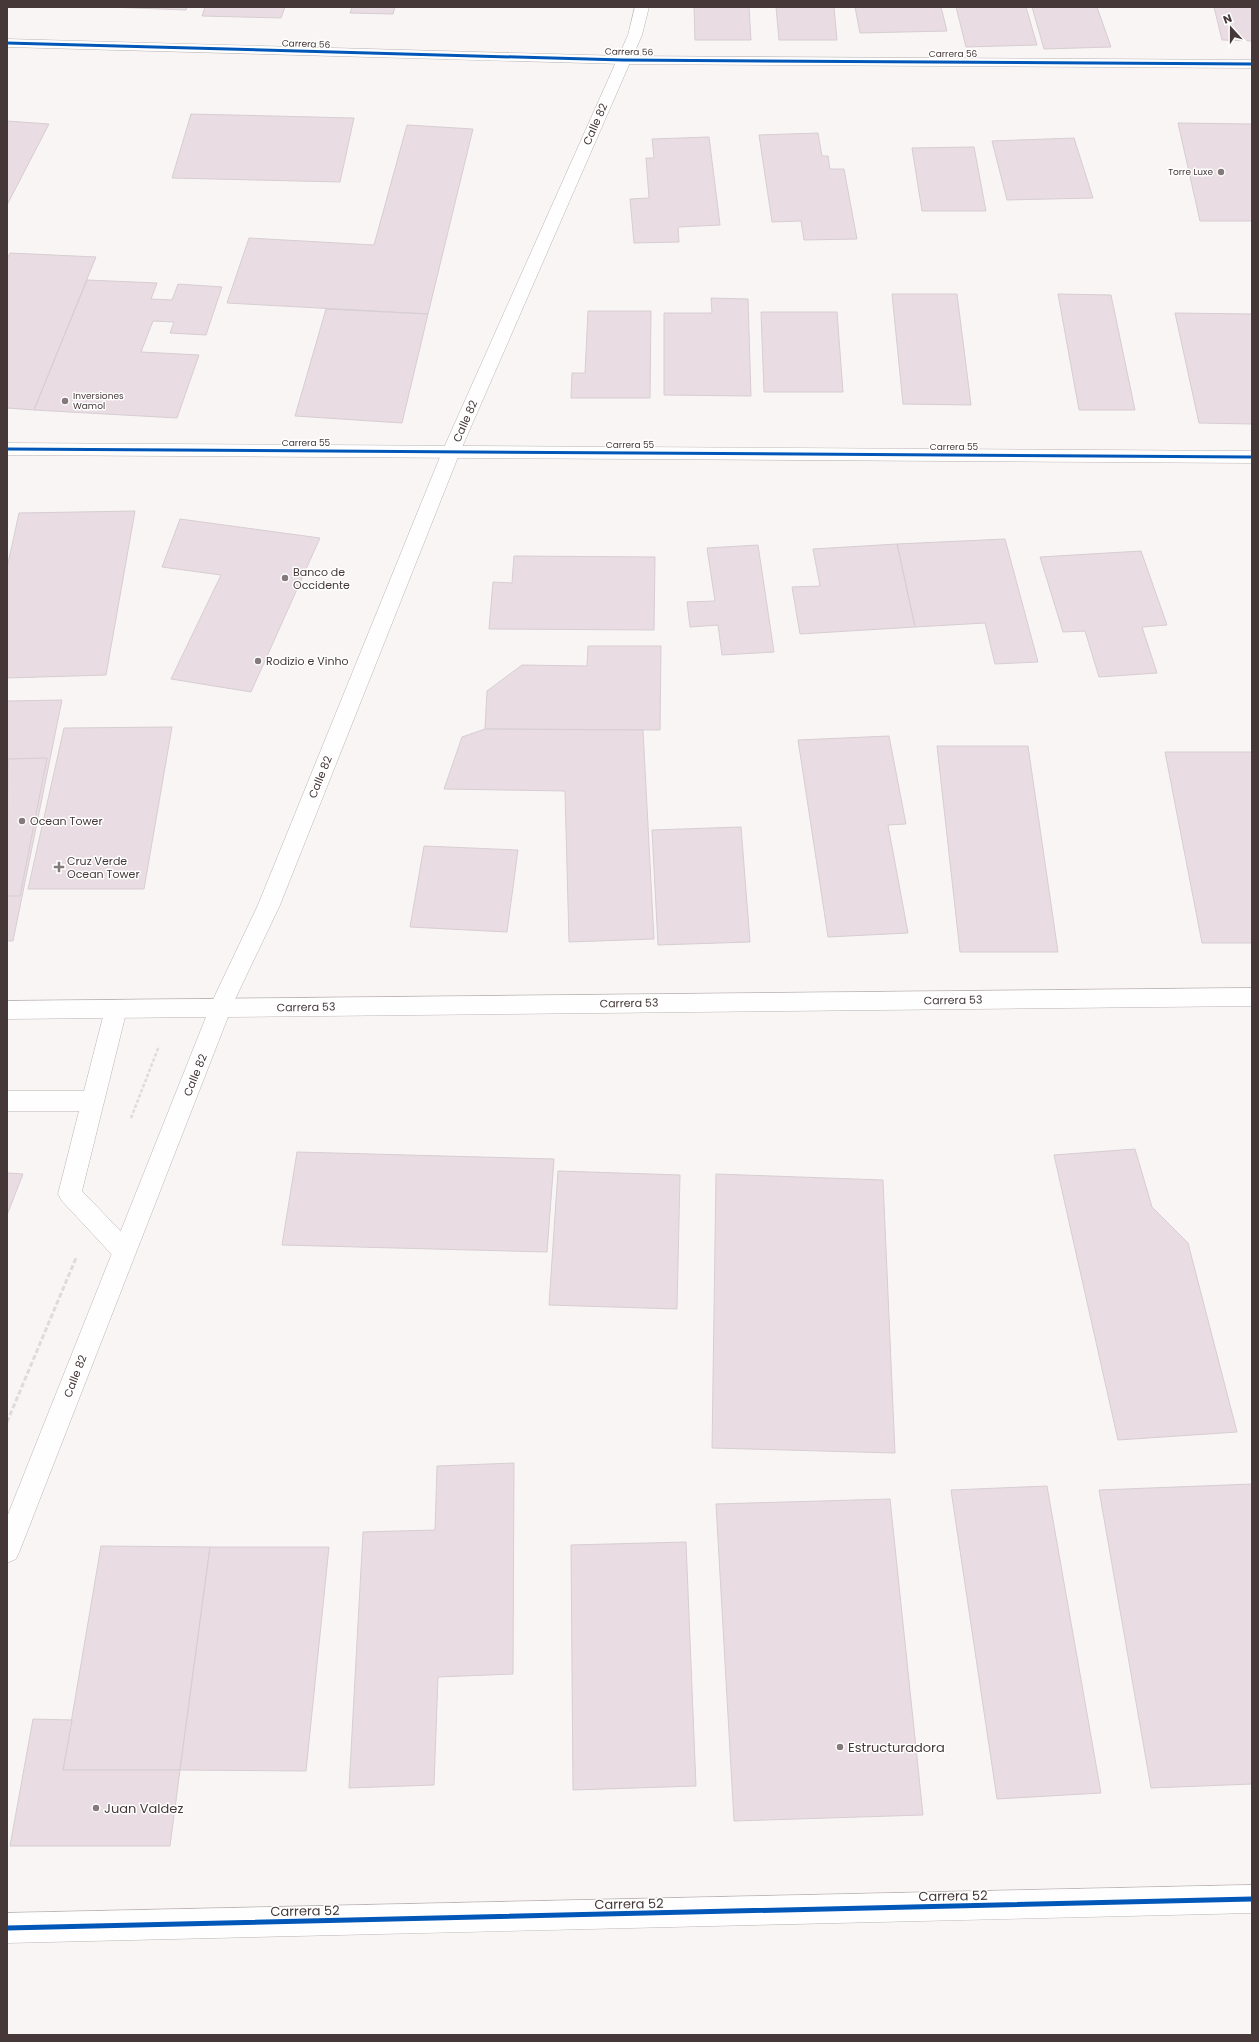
<svg xmlns="http://www.w3.org/2000/svg" width="1259" height="2042" font-family="Poppins,sans-serif">
	<style>
		.building { fill: #e9dce2; stroke: #d6ced2 }
		.lines { fill: none; stroke-linecap: round; stroke-linejoin: round }
		.service-casing { stroke: #bbb3b4; stroke-width: 1 }
		.minor-casing { stroke: #bbb3b4; stroke-width: 1 }
		.tertiary-casing { stroke: #bbb3b4; stroke-width: 1 }
		.secondary-casing { stroke: #bbb3b4; stroke-width: 1 }
		.path-far1 { stroke: #dddbdb; stroke-width: 2.5; stroke-dasharray: 3.5 2; stroke-linecap: butt }
		.path { stroke: #dddbdb; stroke-width: 3; stroke-dasharray: 5 2.5; stroke-linecap: butt }
		.service { fill: #fefefe; fill-rule: evenodd }
		.minor { fill: #fefefe; fill-rule: evenodd }
		.tertiary { fill: #fefefe; fill-rule: evenodd }
		.secondary { fill: #fefefe; fill-rule: evenodd }
		.cycleway-far1-casing { stroke: #fff; stroke-width: 5 }
		.cycleway-casing { stroke: #fff; stroke-width: 8 }
		.cycleway-far1 { stroke: #0057b8; stroke-width: 3 }
		.cycleway { stroke: #0057b8; stroke-width: 5 }
		.poi-dot { fill: #857a7b; stroke: #fff; stroke-width: 1.5 }
		.labels { text-anchor: middle; dominant-baseline: central; stroke-width: 3; stroke-linejoin: round; paint-order: stroke }
		.far-street-label { font-size: 9px; fill: #463839; stroke: #fff }
		.far-poi-label { font-size: 9px; fill: #463839; stroke: #fff; text-anchor: end }
		.street-label { font-size: 11px; fill: #463839; stroke: #fff }
		.poi-label { font-size: 11px; fill: #463839; stroke: #fff; text-anchor: start }
		.near-poi-label { font-size: 13px; fill: #463839; stroke: #fff; text-anchor: start }
		.near-street-label { font-size: 13px; fill: #463839; stroke: #fff }
	</style>
	<rect width="100%" height="100%" fill="#faf5f5"/>
	<g class="building">
		<polygon points="109,7 187,7 186,10"/>
		<polygon points="205,7 285,7 281,18 202,16"/>
		<polygon points="352,7 395,7 393,14 350,13"/>
		<polygon points="694,7 749,7 751,40 695,40"/>
		<polygon points="776,7 834,7 837,40 779,40"/>
		<polygon points="855,7 941,7 947,31 860,33"/>
		<polygon points="956,7 1026,7 1037,45 966,47"/>
		<polygon points="1032,7 1097,7 1111,47 1044,49"/>
		<polygon points="1214,7 1252,7 1252,41 1222,40"/>
		<polygon points="191,114 354,118 340,182 172,178"/>
		<polygon points="7,121 49,124 7,205"/>
		<polygon points="1178,123 1252,124 1252,221 1200,221"/>
		<polygon points="407,125 473,129 428,314 227,303 249,238 374,245"/>
		<polygon points="818,133 822,156 828,156 830,169 844,169 857,239 804,240 801,221 772,222 759,135"/>
		<polygon points="709,137 720,225 678,227 679,242 634,243 630,199 649,198 646,158 654,158 652,139"/>
		<polygon points="1074,138 1093,198 1007,200 992,141"/>
		<polygon points="974,147 986,211 922,211 912,148"/>
		<polygon points="10,253 96,257 34,410 7,408 7,259"/>
		<polygon points="87,280 157,283 151,299 172,300 178,284 222,287 206,335 170,333 174,322 153,321 141,352 199,355 177,418 34,410"/>
		<polygon points="892,294 957,294 971,405 903,404"/>
		<polygon points="1058,294 1111,295 1135,410 1079,410"/>
		<polygon points="711,298 748,299 751,396 664,395 664,313 712,313"/>
		<polygon points="326,309 428,314 402,423 295,416"/>
		<polygon points="588,311 651,311 650,398 571,398 572,373 585,373"/>
		<polygon points="761,312 837,312 843,392 764,392"/>
		<polygon points="1175,313 1252,314 1252,424 1199,423"/>
		<polygon points="135,511 106,675 7,678 7,568 19,513"/>
		<polygon points="180,519 320,538 251,692 171,679 221,575 162,567"/>
		<polygon points="1005,539 1038,662 995,664 985,623 915,627 897,544"/>
		<polygon points="897,544 915,627 800,634 792,587 820,586 813,549"/>
		<polygon points="758,545 774,652 722,655 718,625 690,627 687,602 715,601 707,548"/>
		<polygon points="1141,551 1167,625 1142,627 1157,673 1099,677 1085,631 1063,632 1040,557"/>
		<polygon points="514,556 655,557 654,630 489,629 493,582 512,583"/>
		<polygon points="588,646 661,646 660,730 485,729 487,691 522,665 587,666"/>
		<polygon points="62,700 13,941 7,941 7,701"/>
		<polygon points="172,727 144,889 28,889 64,728"/>
		<polygon points="485,729 643,730 654,939 569,942 565,791 444,789 462,737"/>
		<polygon points="889,736 906,824 888,825 908,933 828,937 798,740"/>
		<polygon points="937,746 1028,746 1058,952 960,952"/>
		<polygon points="1165,752 1252,752 1252,943 1202,943"/>
		<polygon points="47,758 20,896 7,896 8,759"/>
		<polygon points="741,827 750,942 658,945 652,830"/>
		<polygon points="424,846 518,850 507,932 410,927"/>
		<polygon points="1135,1149 1152,1207 1188,1243 1237,1432 1118,1440 1054,1155"/>
		<polygon points="297,1152 554,1159 547,1252 282,1245"/>
		<polygon points="558,1171 680,1175 677,1309 549,1305"/>
		<polygon points="7,1173 23,1174 7,1215"/>
		<polygon points="716,1174 883,1180 895,1453 712,1448"/>
		<polygon points="514,1463 513,1674 438,1677 434,1785 349,1788 363,1532 435,1530 437,1466"/>
		<polygon points="1252,1484 1252,1784 1151,1788 1099,1490"/>
		<polygon points="1047,1486 1101,1793 997,1799 951,1490"/>
		<polygon points="890,1499 923,1815 734,1821 716,1504"/>
		<polygon points="686,1542 696,1786 573,1790 571,1545"/>
		<polygon points="101,1546 210,1547 180,1770 63,1770"/>
		<polygon points="210,1547 329,1547 306,1771 180,1770"/>
		<polygon points="33,1719 72,1720 63,1770 180,1770 170,1846 10,1846"/>
	</g>
	<g class="lines">
		<g class="service-casing">
			<polygon id="service" points="116,1000 124,1003 127,1009 82,1191 132,1243 136,1251 132,1259 124,1262 116,1259 62,1201 58,1194 79,1111 7,1111 7,1091 84,1091 105,1009 108,1003"/>
		</g>
		<g class="minor-casing">
			<g id="minor">
				<polygon points="7,39 623,56 1252,60 1252,68 623,64 7,47"/>
				<polygon points="7,443 1252,451 1252,463 7,455"/>
				<polygon points="1252,1885 1252,1913 7,1943 7,1913"/>
			</g>
		</g>
		<g class="tertiary-casing">
			<polygon id="tertiary" points="635,7 649,7 642,35 460,452 280,905 228,1014 220,1017 212,1014 209,1008 258,905 442,452 628,35"/>
		</g>
		<g class="secondary-casing">
			<polygon id="secondary" points="1252,988 1252,1006 228,1017 20,1550 16,1559 7,1563 7,1517 206,1017 7,1019 7,1001"/>
		</g>
		<polyline class="path-far1" points="131,1118 159,1046"/>
		<polyline class="path" points="7,1422 76,1258"/>
		<use href="#service" class="service"/>
		<use href="#minor" class="minor"/>
		<use href="#tertiary" class="tertiary"/>
		<use href="#secondary" class="secondary"/>
		<g class="cycleway-far1-casing">
			<g id="cycleway-far1">
				<polyline points="7,43 623,60 1252,64"/>
				<polyline points="7,449 1252,457"/>
			</g>
		</g>
		<g class="cycleway-casing">
			<polyline id="cycleway" points="7,1928 1252,1899"/>
		</g>
		<use href="#cycleway-far1" class="cycleway-far1"/>
		<use href="#cycleway" class="cycleway"/>
	</g>
	<g class="poi-dot">
		<circle cx="1221" cy="172" r="4"/>
		<circle cx="65" cy="401" r="4"/>
		<circle cx="285" cy="578" r="4"/>
		<circle cx="258" cy="661" r="4"/>
		<circle cx="22" cy="821" r="4"/>
		<path d="M57 861h4v4h4v4h-4v4h-4v-4h-4v-4h4z"/>
		<circle cx="840" cy="1747" r="4"/>
		<circle cx="96" cy="1808" r="4"/>
	</g>
	<g class="labels">
		<g class="far-street-label">
			<text transform="translate(306 44) rotate(2)">Carrera 56</text>
			<text transform="translate(629 52) rotate(1)">Carrera 56</text>
			<text x="953" y="54">Carrera 56</text>
			<text x="306" y="443">Carrera 55</text>
			<text x="630" y="445">Carrera 55</text>
			<text x="954" y="447">Carrera 55</text>
		</g>
		<g class="far-poi-label">
			<text x="1213" y="172">Torre Luxe</text>
			<text x="73" y="396" text-anchor="start">Inversiones<tspan x="73" dy="10">Wamol</tspan></text>
		</g>
		<g class="street-label">
			<text transform="translate(595 124) rotate(-66)">Calle 82</text>
			<text transform="translate(465 421) rotate(-66)">Calle 82</text>
			<text transform="translate(320 777) rotate(-68)">Calle 82</text>
			<text transform="translate(953 1000) rotate(-1)">Carrera 53</text>
			<text transform="translate(629 1003) rotate(-1)">Carrera 53</text>
			<text transform="translate(306 1007) rotate(-1)">Carrera 53</text>
			<text transform="translate(195 1075) rotate(-68)">Calle 82</text>
			<text transform="translate(75 1376) rotate(-69)">Calle 82</text>
		</g>
		<g class="poi-label">
			<text x="293" y="572">Banco de<tspan x="293" dy="13">Occidente</tspan></text>
			<text x="266" y="661">Rodizio e Vinho</text>
			<text x="30" y="821">Ocean Tower</text>
			<text x="67" y="861">Cruz Verde<tspan x="67" dy="13">Ocean Tower</tspan></text>
		</g>
		<g class="near-poi-label">
			<text x="848" y="1747">Estructuradora</text>
			<text x="104" y="1808">Juan Valdez</text>
		</g>
		<g class="near-street-label">
			<text transform="translate(953 1896) rotate(-1)">Carrera 52</text>
			<text transform="translate(629 1904) rotate(-1)">Carrera 52</text>
			<text transform="translate(305 1911) rotate(-1)">Carrera 52</text>
		</g>
	</g>
	<rect width="1259" height="2042" fill="none" stroke="#463839" stroke-width="16"/>
	<g transform="translate(1231 28) rotate(339)" stroke="#ffffff" stroke-width="3" paint-order="stroke">
	<path d="M0-3L7 15L0 10L-7 15Z" fill="#463839"/>
	<text y="-6" font-size="11" font-weight="bold" text-anchor="middle" fill="#463839">N</text>
	</g>
</svg>
